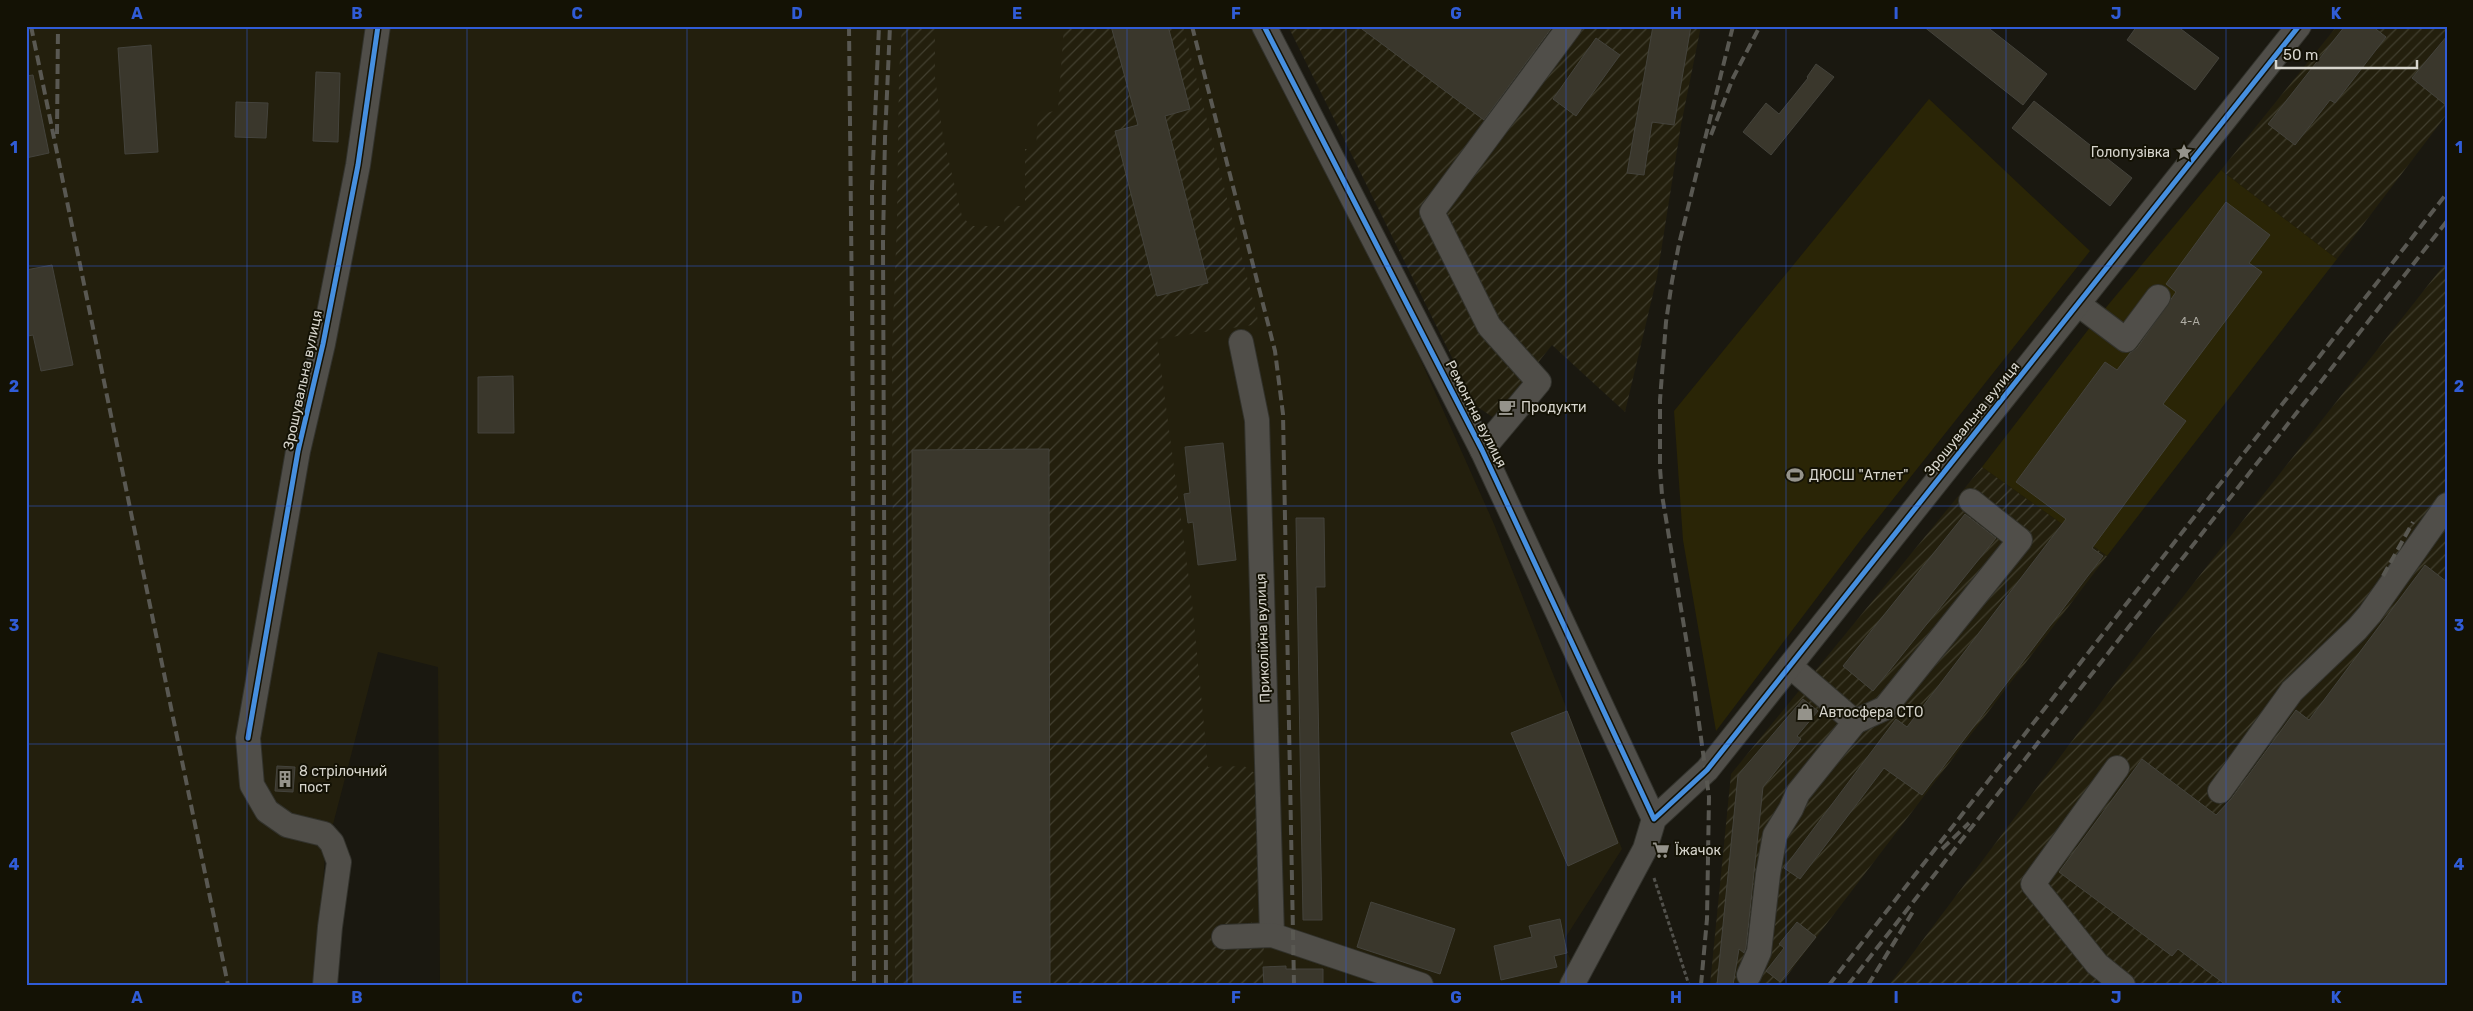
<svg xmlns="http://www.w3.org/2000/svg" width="2473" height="1011" font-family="Rubik,sans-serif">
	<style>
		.built { fill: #231f0d }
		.industrial { fill: url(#industrial-furrows) }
		.pitch { fill: #2a2506 }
		.building { fill: #3a372c; stroke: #44433c }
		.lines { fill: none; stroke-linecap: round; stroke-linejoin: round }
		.minor-casing { stroke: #32322c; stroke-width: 26 }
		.path { stroke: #52514c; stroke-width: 3; stroke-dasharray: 4 2.5; stroke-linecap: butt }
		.minor { stroke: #504e49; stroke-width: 24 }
		.rail { stroke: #595852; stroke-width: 4; stroke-dasharray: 10 5; stroke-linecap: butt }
		.cycleway-casing { stroke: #141205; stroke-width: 8 }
		.cycleway { stroke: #468fdf; stroke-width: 5 }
		.grid { fill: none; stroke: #305cd7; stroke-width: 1; stroke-opacity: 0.55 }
		.labels { text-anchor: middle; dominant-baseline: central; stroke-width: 4; stroke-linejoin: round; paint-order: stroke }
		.number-label { font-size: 11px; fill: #b0aea5 }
		.poi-label { font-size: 14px; fill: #d7d5cd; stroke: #141205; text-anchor: start }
		.street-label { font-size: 14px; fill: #d7d5cd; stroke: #141205 }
		.neatline { fill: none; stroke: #305cd7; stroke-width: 2 }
		.grid-label { font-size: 16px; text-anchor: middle; font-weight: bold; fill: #305cd7 }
	</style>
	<defs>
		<pattern id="industrial-furrows" width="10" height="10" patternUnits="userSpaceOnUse" patternTransform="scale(1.25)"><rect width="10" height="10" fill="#231f0d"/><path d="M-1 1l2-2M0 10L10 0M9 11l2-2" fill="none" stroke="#423f2f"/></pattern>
	</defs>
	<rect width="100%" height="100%" fill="#1a1810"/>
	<polygon class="built" points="26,26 1252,26 1414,345 1494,524 1622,849 1562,943 1572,962 1558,985 440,985 438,667 378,652 325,855 316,985 26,985"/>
	<g class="industrial">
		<polygon points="902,26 935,26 935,77 943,137 962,216 971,226 1004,226 1005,211 1015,206 1025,206 1025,149 1036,149 1038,115 1058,110 1064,26 1183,26 1259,324 1157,339 1192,602 1208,767 1244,766 1256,774 1259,876 1251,921 1264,945 1263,966 1286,966 1286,985 895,985 892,354 897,221 899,75"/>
		<polygon points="1288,26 1701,26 1681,125 1657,277 1625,412 1552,345 1494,418 1476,406"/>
		<polygon points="2337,26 2447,26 2447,114 2337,259 2221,170"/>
		<polygon points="2447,261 2447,985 1889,985 2123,673"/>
		<polygon points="1982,467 2107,556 1780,985 1710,985 1731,774"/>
	</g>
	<g class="pitch">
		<polygon points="1929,99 2090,251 1859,542 1716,731 1683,540 1674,411"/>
		<polygon points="2221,170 2337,259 2107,556 1982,467 2098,317"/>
	</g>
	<g class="building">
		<polygon points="1111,26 1168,26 1190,109 1165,116 1208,283 1157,296 1115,131 1138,125"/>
		<polygon points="1358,26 1553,26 1484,120"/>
		<polygon points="1653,26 1691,26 1674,125 1652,122 1644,175 1627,173"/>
		<polygon points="1923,26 1986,26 2047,74 2023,105"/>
		<polygon points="2137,26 2177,26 2219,58 2195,90 2127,40"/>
		<polygon points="2345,26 2372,26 2386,37 2335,103 2330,100 2295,145 2268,124"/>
		<polygon points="2447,36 2447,106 2412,78"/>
		<polygon points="1596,38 1620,55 1576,116 1553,99"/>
		<polygon points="151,45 158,152 125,154 118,48"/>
		<polygon points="1816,64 1834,77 1771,155 1743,132 1766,103 1779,114 1808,78 1807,77"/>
		<polygon points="316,72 340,73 338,142 313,141"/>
		<polygon points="33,75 49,153 26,158 26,76"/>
		<polygon points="2034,101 2132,178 2110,206 2012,128"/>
		<polygon points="236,102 268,103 266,138 235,137"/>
		<polygon points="2226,202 2270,235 2249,263 2262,272 2163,404 2186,421 2092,548 2103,556 1922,795 1884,768 1800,879 1784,868 1896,719 1907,727 2066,519 2016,482 2105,362 2117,370 2130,353 2137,348 2176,292 2166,284"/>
		<polygon points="52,265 73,365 41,371 33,335 28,336 26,328 26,270"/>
		<polygon points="513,376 514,433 478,433 478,377"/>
		<polygon points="1223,443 1236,560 1198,565 1193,522 1188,523 1184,494 1190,493 1185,447"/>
		<polygon points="1049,449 1050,985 913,985 912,450"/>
		<polygon points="1965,514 1996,538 1873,691 1843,666"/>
		<polygon points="1296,518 1324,518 1325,587 1316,587 1322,920 1303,920"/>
		<polygon points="2425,565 2447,582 2447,985 2226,985 2178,949 2172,956 2059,872 2142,759 2216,815 2231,799 2296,710 2309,720"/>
		<polygon points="1803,699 1818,711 1797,736 1801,739 1763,787 1746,948 1744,953 1739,949 1733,985 1717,985 1738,775"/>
		<polygon points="1567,711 1618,843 1568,866 1511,733"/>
		<polygon points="277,766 295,767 293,792 275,791"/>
		<polygon points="1371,902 1455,929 1440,974 1357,947"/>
		<polygon points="1560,919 1567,953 1554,956 1557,967 1501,980 1494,946 1532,937 1529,926"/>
		<polygon points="1797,922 1816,937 1780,982 1766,971 1784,948 1779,944"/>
		<polygon points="1286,966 1286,969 1323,969 1323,985 1264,985 1263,967"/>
	</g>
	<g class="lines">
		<g class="minor-casing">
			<g id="minor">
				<polyline points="1264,26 1482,450 1654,819"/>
				<polyline points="2078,304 2126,340 2158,297"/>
				<polyline points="1241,342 1257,420 1272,935"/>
				<polyline points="1482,450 1539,382 1489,326 1432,212 1570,26"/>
				<polyline points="1855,722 1885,708 2020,540 1971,501"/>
				<polyline points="2117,768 2033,884 2097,964 2123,985"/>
				<polyline points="2220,791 2292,691 2357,629 2370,614 2447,505"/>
				<polyline points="1224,937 1272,935 1421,985"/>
				<polyline points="1749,975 1759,952 1768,874 1775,835 1791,809 1798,793 1855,722 1790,666"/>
				<polyline points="325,985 330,927 339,862 332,843 324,834 287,825 267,811 252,785 248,738 298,451 323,344 358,165 378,26"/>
				<polyline points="1572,985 1645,849 1654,819 1707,770 2299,26"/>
			</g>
		</g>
		<polyline class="path" points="1654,878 1689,985"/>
		<use href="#minor" class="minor"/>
		<g class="rail">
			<polyline points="31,26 228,985"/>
			<polyline points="849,26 853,410 854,985"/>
			<polyline points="1192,26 1275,351 1283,414 1294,985"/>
			<polyline points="57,134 58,26"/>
			<polyline points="1711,135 1733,78 1760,26"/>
			<polyline points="2383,576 2413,522"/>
			<polyline points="1942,849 1969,823"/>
			<polyline points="874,985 872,186 879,26"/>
			<polyline points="886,985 883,242 885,138 890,26"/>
			<polyline points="1701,985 1707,919 1709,797 1694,686 1662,495 1660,468 1660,400 1666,322 1672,281 1679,244 1733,26"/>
			<polyline points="1829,985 2447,193"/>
			<polyline points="1848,985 2447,221"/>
			<polyline points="1868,985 1914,910"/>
		</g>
		<g class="cycleway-casing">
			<g id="cycleway">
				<polyline points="1264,26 1482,450 1654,819 1707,770 2299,26"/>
				<polyline points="248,738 298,451 323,344 358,165 378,26"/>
			</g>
		</g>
		<use href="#cycleway" class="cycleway"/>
	</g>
	<path class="grid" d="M247,26v959M467,26v959M687,26v959M907,26v959M1127,26v959M1346,26v959M1566,26v959M1786,26v959M2006,26v959M2226,26v959M26,266h2421M26,506h2421M26,744h2421"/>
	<defs>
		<g id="sight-bare" transform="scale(1.35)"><path d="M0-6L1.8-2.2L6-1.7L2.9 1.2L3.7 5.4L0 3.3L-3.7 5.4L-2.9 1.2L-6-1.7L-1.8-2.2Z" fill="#95938b" stroke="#141205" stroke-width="2.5" paint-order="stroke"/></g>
		<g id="cafe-bare" transform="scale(1.35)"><path d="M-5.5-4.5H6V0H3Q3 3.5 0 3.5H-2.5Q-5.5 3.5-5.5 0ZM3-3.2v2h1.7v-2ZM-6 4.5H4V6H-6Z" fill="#95938b" stroke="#141205" stroke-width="2.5" paint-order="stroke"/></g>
		<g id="stadium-bare" transform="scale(1.35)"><path d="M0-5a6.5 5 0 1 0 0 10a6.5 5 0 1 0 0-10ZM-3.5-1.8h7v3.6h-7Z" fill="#95938b" stroke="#141205" stroke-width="2.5" paint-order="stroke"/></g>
		<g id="shop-bare" transform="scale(1.35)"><path d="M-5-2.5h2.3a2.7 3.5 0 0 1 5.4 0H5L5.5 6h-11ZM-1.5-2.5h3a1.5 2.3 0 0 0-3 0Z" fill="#95938b" stroke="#141205" stroke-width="2.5" paint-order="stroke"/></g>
		<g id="building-bare" transform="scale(1.35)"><path d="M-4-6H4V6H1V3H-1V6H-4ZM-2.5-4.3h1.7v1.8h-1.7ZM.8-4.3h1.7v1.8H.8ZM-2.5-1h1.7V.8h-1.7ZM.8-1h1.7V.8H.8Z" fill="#95938b" stroke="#141205" stroke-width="2.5" paint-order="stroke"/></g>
		<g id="supermarket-bare" transform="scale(1.35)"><path d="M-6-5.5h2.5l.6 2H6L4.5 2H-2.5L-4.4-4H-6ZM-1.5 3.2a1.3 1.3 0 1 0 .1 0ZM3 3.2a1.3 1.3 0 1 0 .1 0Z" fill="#95938b" stroke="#141205" stroke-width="2.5" paint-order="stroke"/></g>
	</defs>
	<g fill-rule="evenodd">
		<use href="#sight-bare" x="2184" y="152"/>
		<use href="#cafe-bare" x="1507" y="407"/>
		<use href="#stadium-bare" x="1795" y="475"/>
		<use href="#shop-bare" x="1805" y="712"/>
		<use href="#building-bare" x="285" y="779"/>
		<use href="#supermarket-bare" x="1661" y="850"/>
	</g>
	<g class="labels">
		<g class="number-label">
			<text x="2190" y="321">4-А</text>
		</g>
		<g class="poi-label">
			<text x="2170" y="152" text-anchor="end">Голопузівка</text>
			<text x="1521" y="407">Продукти</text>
			<text x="1809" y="475">ДЮСШ "Атлет"</text>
			<text x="1819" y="712">Автосфера СТО</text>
			<text x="299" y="771">8 стрілочний<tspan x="299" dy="16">пост</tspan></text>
			<text x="1675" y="850">Їжачок</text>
		</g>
		<g class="street-label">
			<text transform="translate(303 380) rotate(-78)">Зрошувальна вулиця</text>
			<text transform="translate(1476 414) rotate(63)">Ремонтна вулиця</text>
			<text transform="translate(1972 419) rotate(-51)">Зрошувальна вулиця</text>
			<text transform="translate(1263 638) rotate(-92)">Приколійна вулиця</text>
		</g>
	</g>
	<rect width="2473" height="1011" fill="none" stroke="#141205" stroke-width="55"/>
	<path d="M2276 60v8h141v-8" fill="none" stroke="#d7d5cd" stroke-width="2.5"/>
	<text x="2283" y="60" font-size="15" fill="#d7d5cd" stroke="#141205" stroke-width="4" paint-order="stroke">50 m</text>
	<rect x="28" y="28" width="2418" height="956" class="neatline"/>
	<g class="grid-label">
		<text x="137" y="19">A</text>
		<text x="357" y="19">B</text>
		<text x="577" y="19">C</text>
		<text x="797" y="19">D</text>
		<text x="1017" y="19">E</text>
		<text x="1236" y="19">F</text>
		<text x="1456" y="19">G</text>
		<text x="1676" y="19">H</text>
		<text x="1896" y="19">I</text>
		<text x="2116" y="19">J</text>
		<text x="2336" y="19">K</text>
		<text x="14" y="153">1</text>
		<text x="2459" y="153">1</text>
		<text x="14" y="392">2</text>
		<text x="2459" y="392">2</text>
		<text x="14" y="631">3</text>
		<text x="2459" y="631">3</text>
		<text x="14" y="870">4</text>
		<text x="2459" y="870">4</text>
		<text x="137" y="1003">A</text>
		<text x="357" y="1003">B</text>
		<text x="577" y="1003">C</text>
		<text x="797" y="1003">D</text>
		<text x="1017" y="1003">E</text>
		<text x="1236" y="1003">F</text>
		<text x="1456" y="1003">G</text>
		<text x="1676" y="1003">H</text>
		<text x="1896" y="1003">I</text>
		<text x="2116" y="1003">J</text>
		<text x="2336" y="1003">K</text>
	</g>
</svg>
